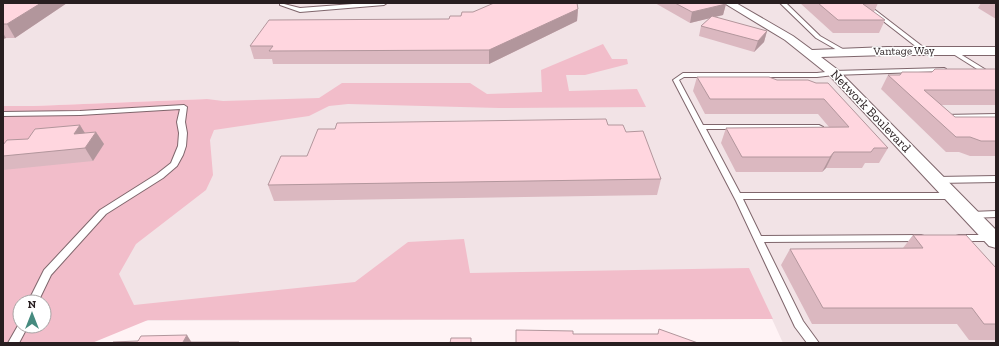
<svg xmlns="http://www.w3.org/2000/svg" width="999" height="346" font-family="'Zilla Slab',serif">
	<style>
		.built { fill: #f2e3e6 }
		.green { fill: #f2bdca; fill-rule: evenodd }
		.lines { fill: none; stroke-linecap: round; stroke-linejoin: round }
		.lane-casing { stroke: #7f666c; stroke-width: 2 }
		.street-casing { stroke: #7f666c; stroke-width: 2 }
		.lane { fill: #fff; fill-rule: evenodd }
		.street { fill: #fff; fill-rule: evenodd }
		.wall { fill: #dbb8c0 }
		.shaded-wall { fill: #b2969c }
		.building { fill: #ffd6df; stroke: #b2969c }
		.labels { text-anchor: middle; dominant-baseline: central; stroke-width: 3; stroke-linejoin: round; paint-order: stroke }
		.far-street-label { font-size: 11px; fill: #281e20; stroke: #fff }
		.street-label { font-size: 13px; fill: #281e20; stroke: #fff }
	</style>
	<rect width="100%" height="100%" fill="#fff3f5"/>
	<polygon class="built" points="3,3 996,3 996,343 783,343 772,319 45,321 207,99 34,106 3,106"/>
	<path class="green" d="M603,44l9,15h15l1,5 -43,11h-19l3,16 68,-2 9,18 -147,1 -151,-4 -19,2 -20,10 -95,14 -4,10 3,35 -7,15 -70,54 -17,30 15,31 221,-23 53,-40 56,-3 6,34 279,-5 24,51 -625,1 -56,23h-89v-237h31l173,-7 16,2 96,-3 23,-15h128l17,11 55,-2 -1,-22zM20,302h24v24h-24z"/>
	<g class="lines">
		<g class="lane-casing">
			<g id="lane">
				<polygon points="280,3 300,8 366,3 387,3 384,5 300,12 280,5"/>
				<polygon points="780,3 786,3 820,36 848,52 848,54 844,54 816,38"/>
				<polygon points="860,3 866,3 927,50 927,52 923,52"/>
				<polygon points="952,49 996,76 996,81 950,52 949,51"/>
				<polygon points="944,68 946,69 946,71 834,75 817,77 684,77 679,80 703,125 819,125 823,127 819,129 706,129 740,193 953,193 957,196 953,199 743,199 761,236 921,235 924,236 926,238 924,240 921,241 764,242 803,321 819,343 807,343 795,327 736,201 673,80 683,73 817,73 834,71"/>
				<polygon points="184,105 187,107 185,122 187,133 186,146 183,155 177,166 163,178 106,214 51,275 38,302 28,302 44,270 100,210 157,174 171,163 178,146 179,133 177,122 180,109 80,115 3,116 3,112 80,111"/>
				<polygon points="996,114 996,118 943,119 939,117 943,115"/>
				<polygon points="996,176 996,182 937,183 933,180 937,177"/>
				<polygon points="996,211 996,217 971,218 968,217 967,215 968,213 971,212"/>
				<polygon points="959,235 991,235 994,236 996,238 994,240 991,241 959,241 956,240 954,238 956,236"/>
				<polygon points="20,322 20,326 28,326 19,343 8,343"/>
			</g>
		</g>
		<g class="street-casing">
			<polygon id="street" points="724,3 736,3 793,36 812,50 887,47 996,47 996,55 887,55 821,57 838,70 996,230 996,248 989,246 830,76 785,40"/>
		</g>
		<use href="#lane" class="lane"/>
		<use href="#street" class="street"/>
	</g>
	<g class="wall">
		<polygon points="3,3 67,3 15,38 6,38 3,39"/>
		<polygon points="655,3 723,3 726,4 723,15 714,17 767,31 764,42 754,52 699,36 701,26 710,18 690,23"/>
		<polygon points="800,3 878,3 874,12 885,20 879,33 833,33"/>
		<polygon points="981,3 996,3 996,19 978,8"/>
		<polygon points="578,9 577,21 489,64 273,64 272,59 254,59 250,46 449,19 473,12"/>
		<polygon points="996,69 996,105 941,105 955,117 996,117 996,156 970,156 959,152 946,152 881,89 888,75 900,75 932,72"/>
		<polygon points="697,77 777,80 808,80 888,148 879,163 865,163 862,168 826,168 822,172 736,172 721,143 726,128 829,127 818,114 705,114 693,91"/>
		<polygon points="608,125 626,132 661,179 657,195 274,201 268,185 307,156 335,129"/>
		<polygon points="96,132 104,144 93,161 3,170 3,145 85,133"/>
		<polygon points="913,235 996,268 996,340 969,340 957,324 812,324 781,265 790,249 903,248"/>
	</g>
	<g class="shaded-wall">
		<polygon points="41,3 67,3 15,38 7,24"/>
		<polygon points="726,4 723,15 690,23 692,12"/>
		<polygon points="578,9 577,21 489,64 489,50"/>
		<polygon points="767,31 764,42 754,52 758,41"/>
		<polygon points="3,33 6,38 3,39"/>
		<polygon points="80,125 88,138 74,134"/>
		<polygon points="96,132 104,144 93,161 85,148"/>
		<polygon points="834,152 826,168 822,172 830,157"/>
		<polygon points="187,335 192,343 183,342"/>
	</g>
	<g class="building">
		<polygon points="3,3 41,3 7,24 3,24"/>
		<polygon points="494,3 577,3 578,9 489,50 269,51 273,46 250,46 269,20 449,19 450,16 461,16 462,12 473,12"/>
		<polygon points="675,3 723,3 726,4 692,12"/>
		<polygon points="818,3 878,3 863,4 885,20 838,20"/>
		<polygon points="712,16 767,31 758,41 701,26"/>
		<polygon points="935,69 996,69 996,90 924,90 955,117 996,117 996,141 981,141 970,137 956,137 888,75 900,75 902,72 932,72"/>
		<polygon points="697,77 769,77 777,80 808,80 816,83 828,83 888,148 874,148 871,152 834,152 830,157 742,157 726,128 849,127 824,99 710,99"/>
		<polygon points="606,119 608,125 623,125 626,132 643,131 661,179 268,185 281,156 307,156 318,129 335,129 337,123"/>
		<polygon points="80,125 74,134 96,132 85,148 3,156 3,145 7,140 28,139 35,129"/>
		<polygon points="913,235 966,235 996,268 996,324 984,324 972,308 823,308 790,249 923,248"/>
		<polygon points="659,329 698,343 516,343 516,330 573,331 573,334 658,334"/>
		<polygon points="187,335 183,342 239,342 239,343 112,343 113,342 138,341 141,336"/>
		<polygon points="451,338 471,338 471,343 450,343"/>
	</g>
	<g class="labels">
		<g class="far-street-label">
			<text transform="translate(904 51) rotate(-1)">Vantage Way</text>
		</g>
		<g class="street-label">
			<text transform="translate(871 111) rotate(46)">Network Boulevard</text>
		</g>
	</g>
	<rect width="999" height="346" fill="none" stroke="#281e20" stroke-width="8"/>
	<g transform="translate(32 314)"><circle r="19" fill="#ffffff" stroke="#a9a5a6"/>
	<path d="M0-3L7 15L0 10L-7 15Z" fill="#468b7f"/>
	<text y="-6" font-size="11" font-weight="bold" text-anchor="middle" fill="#281e20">N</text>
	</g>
</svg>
